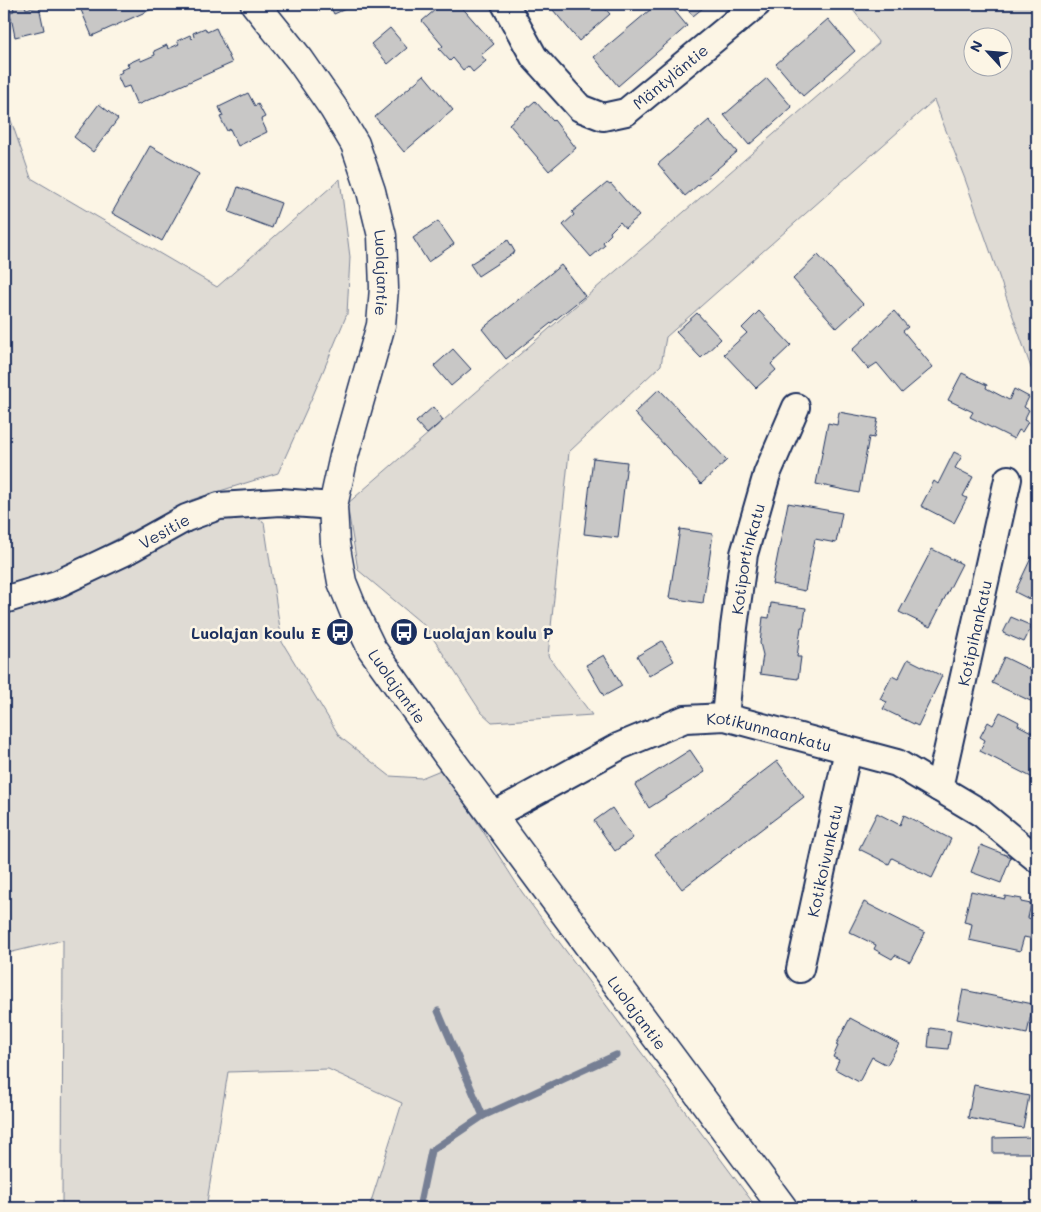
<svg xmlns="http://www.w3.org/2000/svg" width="1041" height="1212" font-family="Mali,sans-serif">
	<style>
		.green { fill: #dfdbd4; stroke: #7d8599; fill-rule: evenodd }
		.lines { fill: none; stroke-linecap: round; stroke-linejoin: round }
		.stream { stroke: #767f94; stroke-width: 7 }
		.building { fill: #c8c7c6; stroke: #1b2f5e }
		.minor-casing { stroke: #1b2f5e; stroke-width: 30 }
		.secondary-casing { stroke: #1b2f5e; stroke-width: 31 }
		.minor { stroke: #fcf5e5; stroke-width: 26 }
		.secondary { stroke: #fcf5e5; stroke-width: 28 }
		.labels { text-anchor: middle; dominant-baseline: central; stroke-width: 5; stroke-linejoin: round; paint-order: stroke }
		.street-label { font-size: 16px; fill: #1b2f5e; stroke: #fcf5e5 }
		.poi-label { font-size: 16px; font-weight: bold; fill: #1b2f5e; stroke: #fcf5e5; text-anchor: end }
	</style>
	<rect width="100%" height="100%" fill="#fcf5e5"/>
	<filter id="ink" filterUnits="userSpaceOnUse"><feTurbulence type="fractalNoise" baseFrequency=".02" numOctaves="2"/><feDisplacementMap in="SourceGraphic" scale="10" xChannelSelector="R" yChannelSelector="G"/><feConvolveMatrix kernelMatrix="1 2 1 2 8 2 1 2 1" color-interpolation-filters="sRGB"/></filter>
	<g filter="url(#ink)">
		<g class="green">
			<path d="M851,4h186v381l-72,-206 -31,-79 -268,237 -5,28 -92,87 -21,204 44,59 -100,7 -11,-10 -56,-86 -67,-56 -11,-66 532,-461 -30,-38zM974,38h30v30h-30z"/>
			<polygon points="7,109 31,178 217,287 340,179 350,257 347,314 314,393 278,473 191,500 58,570 4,587 4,110"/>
			<polygon points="243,510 264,522 282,642 340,737 390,776 421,778 443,769 522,892 757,1208 369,1208 402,1103 328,1069 228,1072 206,1208 62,1208 63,940 4,954 4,614 67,596 185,528"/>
		</g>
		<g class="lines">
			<g class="stream">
				<polyline points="483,1116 616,1055"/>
				<polyline points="419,1208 431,1151 483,1116 438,1011"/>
			</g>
		</g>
		<g class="building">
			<polygon points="25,4 26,9 39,6 44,30 15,37 10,12 14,11 13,6"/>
			<polygon points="81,4 163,4 92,36 81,10 83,8"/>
			<polygon points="329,4 357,4 334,14"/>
			<polygon points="442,4 459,4 494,44 481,55 486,61 473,72 468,66 463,70 453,58 450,61 439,49 443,46 422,21"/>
			<polygon points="548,4 601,4 610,14 579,41"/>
			<polygon points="657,4 669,4 687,26 618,86 594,57"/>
			<polygon points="683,4 708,4 693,16"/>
			<polygon points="828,19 855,51 803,96 776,64"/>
			<polygon points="205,28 207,32 216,28 232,63 137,105 129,86 123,88 117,75 122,72 121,70 129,67 127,64 140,58 141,61 155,55 154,51 167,45 168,49 179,44 177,41 190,35 192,39 194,37 193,33"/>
			<polygon points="390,28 407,48 388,64 371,44"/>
			<polygon points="424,75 453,110 404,152 375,117"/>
			<polygon points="767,78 792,107 749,145 724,115"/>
			<polygon points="248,93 255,106 258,104 265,117 261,119 267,132 238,146 230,129 227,131 220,117 223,116 219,107"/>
			<polygon points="535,101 553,121 554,120 576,148 549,171 509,124"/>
			<polygon points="99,104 118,119 93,152 74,137"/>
			<polygon points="709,120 737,152 685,196 658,164"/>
			<polygon points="150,146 199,174 162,241 112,213"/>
			<polygon points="607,183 610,185 611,184 639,216 625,228 620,222 610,232 611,234 603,242 605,245 591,257 563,225 574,215 572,212"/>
			<polygon points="238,187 281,203 272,228 229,212"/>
			<polygon points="438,221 454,244 428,262 413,238"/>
			<polygon points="508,240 515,252 478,276 470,264"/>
			<polygon points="818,255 863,304 837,328 793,279"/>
			<polygon points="561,265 585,296 506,359 482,329"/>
			<polygon points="759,311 791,345 771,364 776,370 756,388 724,354 747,333 742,328"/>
			<polygon points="894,311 908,327 903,331 933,367 902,393 877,363 868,369 852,350"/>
			<polygon points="697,313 721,339 701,358 676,332"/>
			<polygon points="453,349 471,369 451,386 434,366"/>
			<polygon points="962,373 987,385 986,388 1009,400 1014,389 1029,397 1024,407 1029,410 1024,420 1028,422 1022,432 1019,430 1014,439 970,417 973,412 948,400"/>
			<polygon points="659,389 727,460 701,484 634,413"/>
			<polygon points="433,407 443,420 427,434 416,422"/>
			<polygon points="839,412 878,419 874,438 869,437 859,493 816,484 828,423 837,425"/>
			<polygon points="954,452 962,456 955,468 973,477 963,496 967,498 954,523 921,506 934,481 938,484"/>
			<polygon points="593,458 627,462 618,538 584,534"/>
			<polygon points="788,503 842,513 836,543 815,539 805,591 772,584"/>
			<polygon points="680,529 713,534 703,603 669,598"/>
			<polygon points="932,549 962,564 930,627 899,612"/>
			<polygon points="1032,556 1037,558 1037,603 1015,592"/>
			<polygon points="771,603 806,608 803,627 801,627 797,657 801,657 798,679 760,674 763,655 760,643 763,617 769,618"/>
			<polygon points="1011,617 1032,626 1024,642 1003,633"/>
			<polygon points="662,641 674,661 649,676 637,656"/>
			<polygon points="604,655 622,686 604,696 586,665"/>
			<polygon points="1004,657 1037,673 1037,704 992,683"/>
			<polygon points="908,659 942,676 918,726 883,709 887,702 880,699 892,676 898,679"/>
			<polygon points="1000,712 1019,722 1018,725 1037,735 1037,780 980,751 985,740 980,737 988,722 993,725"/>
			<polygon points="690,750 705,772 649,808 635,785"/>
			<polygon points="777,761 804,797 682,889 655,854"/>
			<polygon points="612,808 633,838 615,851 594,821"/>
			<polygon points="877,813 900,825 904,815 951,839 932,878 892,858 889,864 859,849"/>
			<polygon points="981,845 1011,857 1001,883 971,872"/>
			<polygon points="971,891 1005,899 1005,896 1022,899 1021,902 1031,904 1028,918 1037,920 1033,939 1024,937 1020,951 969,940 972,924 964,922"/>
			<polygon points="864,902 925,933 910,962 895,955 892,959 874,949 876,945 849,932"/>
			<polygon points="963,990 1033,1004 1027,1034 957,1019"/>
			<polygon points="850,1018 899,1044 887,1065 872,1057 859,1082 835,1069 839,1060 833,1057 838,1046 836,1045"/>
			<polygon points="930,1028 951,1031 948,1049 928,1047"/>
			<polygon points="974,1085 1029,1096 1023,1128 968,1118"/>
			<polygon points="1033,1137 1033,1153 993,1153 993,1138"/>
		</g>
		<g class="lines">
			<g class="minor-casing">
				<g id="minor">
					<path id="s1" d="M505,4l29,53 46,51 23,9 23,-5 131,-108"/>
					<path id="s2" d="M4,600l53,-16 68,-32 61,-34 33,-12 61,-4 53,4"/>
					<path id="s3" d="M725,717l9,-90 10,-73 23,-80 29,-67"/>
					<path id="s4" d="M939,788l69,-309"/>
					<path id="s5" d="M492,816l128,-70 65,-27 40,-2 172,46 84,50 56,46"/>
					<path id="s6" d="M800,969l48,-219"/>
				</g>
			</g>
			<g class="secondary-casing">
				<g id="secondary">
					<path id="s7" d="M255,4l45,56 34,49 21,35 16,47 11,45 2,52 -3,37 -37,131 -11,50 2,37 7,39 13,32 17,35 76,107 335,452"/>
				</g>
			</g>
			<use href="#minor" class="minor"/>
			<use href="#secondary" class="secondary"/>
		</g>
	</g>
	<defs>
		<g id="bus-disc" transform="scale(1.4375)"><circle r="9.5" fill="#1b2f5e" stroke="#fcf5e5"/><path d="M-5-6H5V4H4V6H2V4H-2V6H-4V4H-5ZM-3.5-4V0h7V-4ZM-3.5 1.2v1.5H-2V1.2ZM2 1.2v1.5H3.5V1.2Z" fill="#fff"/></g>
	</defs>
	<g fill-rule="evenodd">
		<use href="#bus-disc" x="340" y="632"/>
		<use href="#bus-disc" x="404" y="632"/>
	</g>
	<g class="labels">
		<g class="street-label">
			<text stroke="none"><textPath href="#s1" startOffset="234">Mäntyläntie</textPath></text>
			<text stroke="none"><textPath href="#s7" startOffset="305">Luolajantie</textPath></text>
			<text stroke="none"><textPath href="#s2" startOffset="175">Vesitie</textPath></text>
			<text stroke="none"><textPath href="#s3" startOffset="160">Kotiportinkatu</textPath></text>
			<text stroke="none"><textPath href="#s4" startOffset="159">Kotipihankatu</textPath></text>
			<text stroke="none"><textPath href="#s7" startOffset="740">Luolajantie</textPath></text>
			<text stroke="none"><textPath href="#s5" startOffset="302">Kotikunnaankatu</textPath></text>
			<text stroke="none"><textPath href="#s6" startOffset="111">Kotikoivunkatu</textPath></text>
			<text stroke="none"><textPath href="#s7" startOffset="1145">Luolajantie</textPath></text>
		</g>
		<g class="poi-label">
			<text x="321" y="632">Luolajan koulu E</text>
			<text x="423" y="632" text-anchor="start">Luolajan koulu P</text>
		</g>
	</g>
	<rect width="1041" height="1212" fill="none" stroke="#fcf5e5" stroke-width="20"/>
	<rect x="10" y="10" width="1021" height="1192" fill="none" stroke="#1b2f5e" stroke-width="2" filter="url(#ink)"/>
	<g transform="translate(988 52) rotate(296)"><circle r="24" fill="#fcf5e5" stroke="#a2a6af"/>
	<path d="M0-4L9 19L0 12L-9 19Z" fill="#1b2f5e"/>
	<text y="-8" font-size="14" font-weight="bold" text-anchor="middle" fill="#1b2f5e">N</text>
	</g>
</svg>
